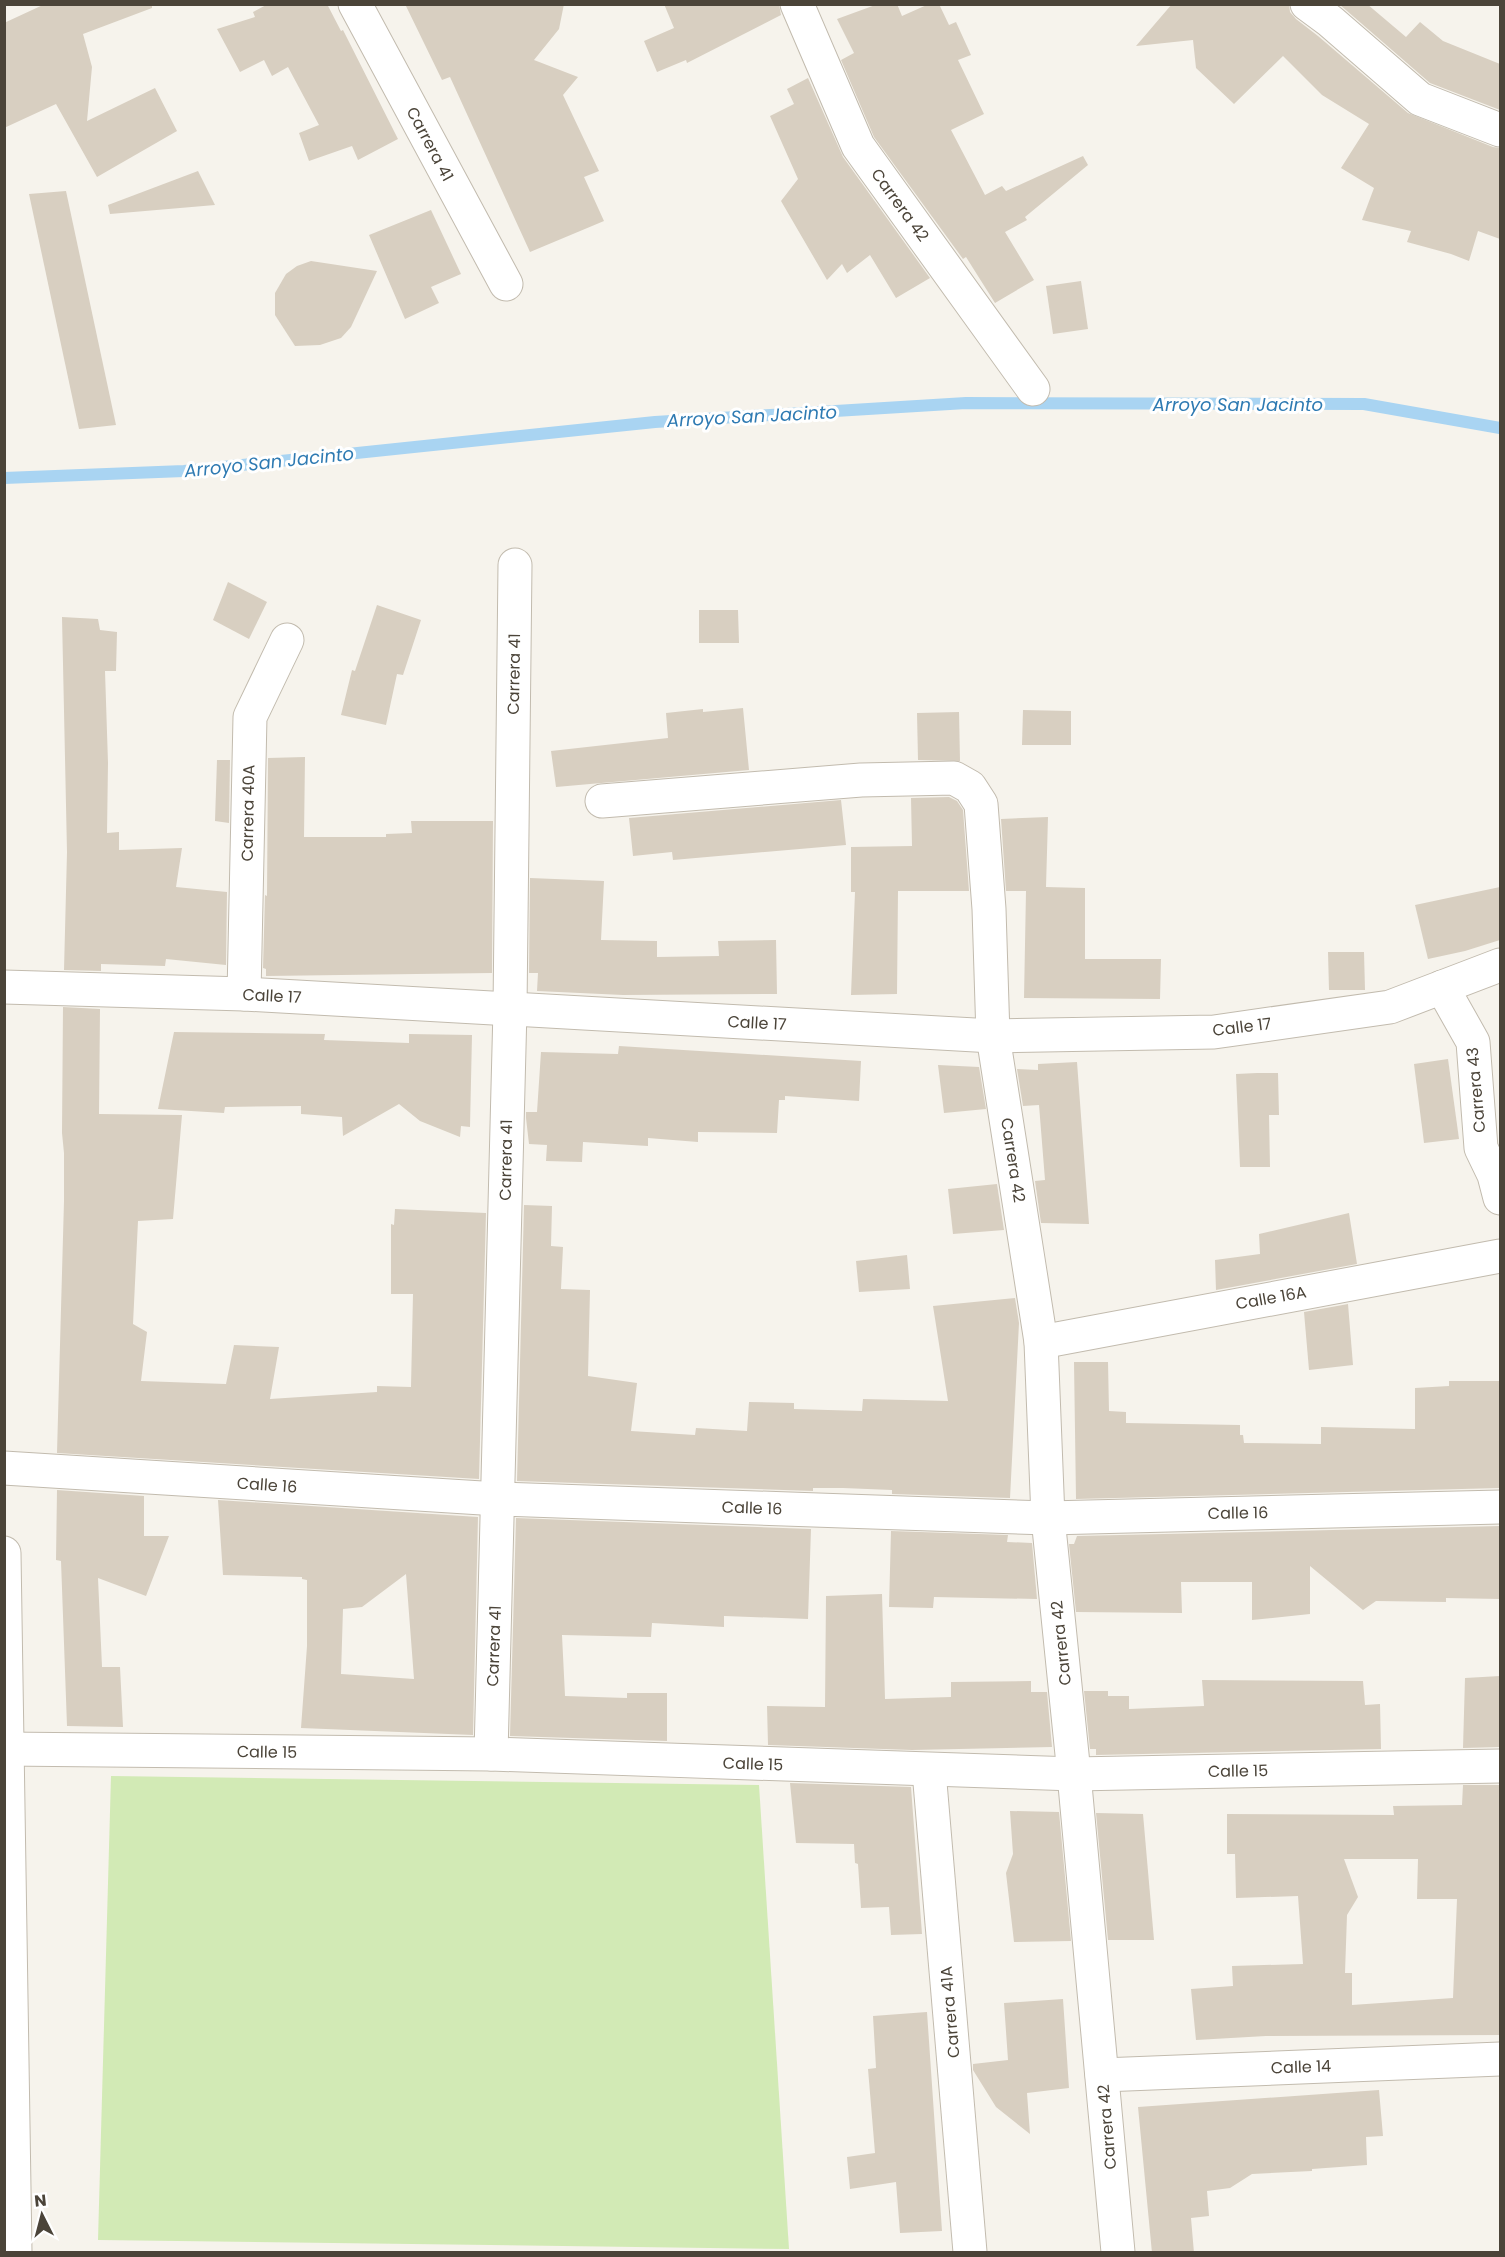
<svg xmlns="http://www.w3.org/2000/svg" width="1505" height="2257" font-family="Poppins,sans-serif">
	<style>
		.green { fill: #d2eab5 }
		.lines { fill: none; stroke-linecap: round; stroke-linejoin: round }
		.stream { stroke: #a9d4f2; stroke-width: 12 }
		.building { fill: #d8cfc1; fill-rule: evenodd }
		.minor-casing { stroke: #c2bbae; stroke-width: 35 }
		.minor { stroke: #fff; stroke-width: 33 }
		.labels { text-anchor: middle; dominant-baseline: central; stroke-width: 6; stroke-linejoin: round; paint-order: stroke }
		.street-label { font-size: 16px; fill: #4b4439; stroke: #fff }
		.water-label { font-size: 18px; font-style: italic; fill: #2e7ab2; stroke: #fff }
	</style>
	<rect width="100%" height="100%" fill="#f6f3ec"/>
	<polygon class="green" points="111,1776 759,1785 789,2249 98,2240"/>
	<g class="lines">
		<polyline class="stream" points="4,478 184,471 655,422 966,403 1364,404 1500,428"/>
	</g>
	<g class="building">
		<polygon points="45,4 152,4 152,8 83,34 92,67 87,121 155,88 177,131 97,177 56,104 4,128 4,23"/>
		<polygon points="268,4 327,4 341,31 343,30 398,139 358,160 352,146 309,161 299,133 319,125 288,67 272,76 264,60 240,72 217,29 255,17 253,12"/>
		<polygon points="405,4 564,4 559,29 534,60 578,77 563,95 599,171 584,177 604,221 530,252 450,77 442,80"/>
		<polygon points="664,4 779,4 781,15 687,63 686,60 657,72 644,41 674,28"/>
		<polygon points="878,4 897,4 902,16 929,4 939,4 949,25 956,22 971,55 958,60 984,114 951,130 985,195 1002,186 1006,191 1083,156 1088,165 1025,217 1027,220 1005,232 1034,280 995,303 966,257 963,259 874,137 841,60 854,53 837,19"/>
		<polygon points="1172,4 1289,4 1290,12 1296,19 1318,36 1408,113 1493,147 1500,148 1500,239 1478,231 1469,261 1451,254 1407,242 1411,231 1362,220 1374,188 1341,168 1369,124 1322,95 1283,56 1234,104 1196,68 1193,40 1136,46"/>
		<polygon points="1339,4 1367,4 1406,37 1420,22 1443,41 1500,64 1500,110 1430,83"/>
		<polygon points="808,78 843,157 930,278 896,298 870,255 847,273 842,264 827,280 781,201 798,179 770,116 794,104 787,89"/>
		<polygon points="198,171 215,205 110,214 108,205"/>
		<polygon points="66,191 116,425 79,429 29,194"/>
		<polygon points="431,210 461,274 431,287 439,303 405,319 369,235"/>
		<polygon points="311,261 377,271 351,327 341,338 320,345 295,346 275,315 275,293 286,274 297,266"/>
		<polygon points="1081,281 1088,329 1053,334 1046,286"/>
		<polygon points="228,582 267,602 249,639 213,620"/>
		<polygon points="377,605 421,620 403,675 397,674 386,725 341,715 352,670 355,671"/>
		<polygon points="699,610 738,610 739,643 699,643"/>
		<polygon points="62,617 98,619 100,630 117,632 116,671 105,671 108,763 107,833 119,832 119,850 182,848 176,887 227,892 226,965 166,959 165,966 101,964 101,971 64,970 67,852"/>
		<polygon points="743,708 749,770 556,787 551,751 668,738 666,713 703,709 703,712"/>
		<polygon points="1023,710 1071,711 1071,745 1022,745"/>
		<polygon points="959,712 960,761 918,760 917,713"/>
		<polygon points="305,757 304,837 386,837 386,834 412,833 411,821 493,821 492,973 266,976 266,969 263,968 265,895 267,896 268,758"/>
		<polygon points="217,760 230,760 229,823 215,821"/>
		<polygon points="949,797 957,801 963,810 969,891 898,891 897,994 851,995 855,892 851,892 851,847 912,846 911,798"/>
		<polygon points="841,800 846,845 673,860 672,852 633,856 629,818"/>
		<polygon points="1048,817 1046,887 1085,888 1085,959 1161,959 1160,999 1024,998 1026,891 1006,891 1001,819"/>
		<polygon points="530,878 604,881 601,940 657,941 657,957 719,956 718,941 776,940 777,994 623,995 537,991 538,973 529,973"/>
		<polygon points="1500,887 1500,940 1465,951 1428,959 1415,905"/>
		<polygon points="1328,952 1364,952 1365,990 1329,990"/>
		<polygon points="63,1007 100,1009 99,1114 182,1115 173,1219 138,1221 133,1324 147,1332 141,1381 226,1384 234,1345 279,1347 270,1399 377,1392 377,1386 411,1387 413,1294 391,1294 391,1224 394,1225 395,1209 486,1213 479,1479 57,1453 64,1201 64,1153 62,1133"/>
		<polygon points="174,1032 325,1034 324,1040 409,1043 409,1034 472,1035 470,1127 461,1126 460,1137 420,1121 399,1104 343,1136 342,1117 301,1114 301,1106 225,1107 224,1113 158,1109"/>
		<polygon points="619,1046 861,1061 859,1101 785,1096 785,1100 779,1100 777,1133 698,1132 698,1142 648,1138 648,1146 583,1142 582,1162 546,1161 547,1145 529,1144 526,1118 526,1112 537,1112 541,1052 618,1054"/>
		<polygon points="1448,1059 1459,1139 1424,1143 1414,1064"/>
		<polygon points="1077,1062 1089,1224 1041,1223 1035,1181 1045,1180 1039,1105 1023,1106 1017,1069 1038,1070 1038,1064"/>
		<polygon points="938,1065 979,1067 986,1109 944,1113"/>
		<polygon points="1257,1073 1278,1073 1279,1115 1269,1115 1270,1167 1240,1167 1236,1074"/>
		<polygon points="997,1184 1004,1230 953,1234 948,1189"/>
		<polygon points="524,1205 552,1206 551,1246 563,1247 561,1289 590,1290 588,1376 637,1383 631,1431 695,1435 696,1428 747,1431 749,1402 794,1403 794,1409 862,1411 863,1399 948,1401 933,1306 1015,1298 1019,1323 1010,1498 892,1494 892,1490 843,1488 813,1488 813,1491 517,1481"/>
		<polygon points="1349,1213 1357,1264 1216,1290 1215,1260 1260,1254 1259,1234"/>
		<polygon points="907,1255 910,1289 859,1292 856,1261"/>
		<polygon points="1348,1304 1353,1365 1309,1370 1304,1312"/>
		<polygon points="1074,1362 1108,1362 1109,1411 1126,1412 1126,1423 1240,1425 1240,1435 1243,1435 1244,1443 1321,1444 1321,1427 1415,1429 1415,1388 1449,1386 1449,1381 1500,1381 1500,1488 1076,1499"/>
		<polygon points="57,1490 144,1496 144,1536 169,1536 146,1596 98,1578 102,1667 120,1667 123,1727 67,1726 61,1561 56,1560"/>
		<path d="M218,1500l260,17 -5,218 -172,-7 6,-82v-66l-5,-1v-2l-79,-2zM406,1574l8,105 -73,-5 2,-65 19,-2z"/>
		<polygon points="516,1518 811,1529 808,1619 724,1616 724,1627 652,1623 651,1637 562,1635 565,1696 627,1698 627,1693 667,1693 667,1741 510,1736"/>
		<polygon points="1500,1526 1500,1599 1446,1598 1446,1602 1376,1601 1363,1610 1310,1566 1310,1614 1252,1620 1252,1582 1181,1582 1182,1613 1076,1612 1069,1544 1074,1544 1077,1536"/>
		<polygon points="891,1531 1008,1535 1007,1542 1032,1543 1037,1599 934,1597 933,1608 889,1607"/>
		<polygon points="882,1594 885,1699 951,1697 951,1682 1031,1681 1031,1692 1047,1692 1052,1747 912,1750 768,1745 767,1706 825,1707 826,1596"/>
		<polygon points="1500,1676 1500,1747 1463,1748 1465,1678"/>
		<polygon points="1202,1680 1363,1681 1365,1705 1380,1704 1381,1749 1096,1755 1096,1749 1090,1749 1084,1691 1108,1691 1108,1696 1129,1696 1129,1709 1204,1706"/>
		<polygon points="790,1783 911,1787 922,1934 891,1935 889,1907 861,1908 858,1864 855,1863 854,1844 796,1843"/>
		<path d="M1463,1785h37v250l-234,1 -70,4 -5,-51 42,-3 -1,-20 71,-2 -5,-68 -62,2 -1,-44h-8v-40l167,1 -1,-9 69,-1zM1344,1859h74l-1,40h40l-4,99 -101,7v-32h-7l2,-58 11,-18z"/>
		<polygon points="1010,1811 1059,1812 1071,1941 1014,1942 1006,1873 1013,1854"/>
		<polygon points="1096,1813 1143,1814 1154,1940 1108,1940"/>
		<polygon points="1063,1999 1069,2088 1027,2093 1030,2134 996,2107 973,2070 973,2064 1008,2060 1004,2003"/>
		<polygon points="927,2012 942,2231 900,2233 896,2182 850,2189 847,2157 875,2153 868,2069 876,2068 873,2016"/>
		<polygon points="1379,2090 1383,2136 1366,2137 1367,2165 1312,2169 1312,2171 1252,2174 1230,2188 1207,2191 1209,2216 1191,2218 1194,2253 1152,2253 1138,2107"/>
	</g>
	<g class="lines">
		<g class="minor-casing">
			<g id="minor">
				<polyline points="355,4 506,284"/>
				<polyline points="797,4 858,146 1033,389"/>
				<polyline points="1307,4 1330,21 1420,99 1500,130"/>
				<polyline points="602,801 861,780 954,778 970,787 981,804 989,909 993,1036 1041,1342 1048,1518 1074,1774 1118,2252"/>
				<polyline points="4,987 244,994 993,1036 1214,1032 1390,1007 1500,965"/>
				<polyline points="1442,987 1473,1042 1481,1148 1494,1175 1500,1198"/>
				<polyline points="244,994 250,717 287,640"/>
				<polyline points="1041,1342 1500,1256"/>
				<polyline points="4,1468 498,1499 1048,1518 1500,1507"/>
				<polyline points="4,1553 15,2252"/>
				<polyline points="4,1749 491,1754 1074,1774 1500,1766"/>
				<polyline points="491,1754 510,1009 515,565"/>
				<polyline points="929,1771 970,2252"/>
				<polyline points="1102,2075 1500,2059"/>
			</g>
		</g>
		<use href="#minor" class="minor"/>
	</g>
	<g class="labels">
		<g class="street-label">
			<text transform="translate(430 144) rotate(62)">Carrera 41</text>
			<text transform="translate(900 205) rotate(54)">Carrera 42</text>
			<text transform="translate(514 674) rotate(-89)">Carrera 41</text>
			<text transform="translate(248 813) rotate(-89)">Carrera 40A</text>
			<text transform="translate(272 996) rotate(3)">Calle 17</text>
			<text transform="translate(757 1023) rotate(3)">Calle 17</text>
			<text transform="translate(1242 1027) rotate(-7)">Calle 17</text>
			<text transform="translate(1476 1090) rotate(-95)">Carrera 43</text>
			<text transform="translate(506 1160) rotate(-89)">Carrera 41</text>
			<text transform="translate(1013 1160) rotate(81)">Carrera 42</text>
			<text transform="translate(1271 1298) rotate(-10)">Calle 16A</text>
			<text transform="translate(267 1485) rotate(4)">Calle 16</text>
			<text transform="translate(752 1508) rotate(2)">Calle 16</text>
			<text transform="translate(1238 1513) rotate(-1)">Calle 16</text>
			<text transform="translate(1061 1643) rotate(-96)">Carrera 42</text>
			<text transform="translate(494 1646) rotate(-88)">Carrera 41</text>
			<text transform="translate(267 1752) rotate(1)">Calle 15</text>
			<text transform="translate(753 1764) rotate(2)">Calle 15</text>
			<text transform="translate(1238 1771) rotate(-1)">Calle 15</text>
			<text transform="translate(950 2012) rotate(-95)">Carrera 41A</text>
			<text transform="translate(1301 2067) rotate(-2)">Calle 14</text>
			<text transform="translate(1107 2127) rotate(-95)">Carrera 42</text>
		</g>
		<g class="water-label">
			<text x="1238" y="404">Arroyo San Jacinto</text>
			<text transform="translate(752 416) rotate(-3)">Arroyo San Jacinto</text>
			<text transform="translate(269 462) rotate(-6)">Arroyo San Jacinto</text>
		</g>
	</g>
	<rect width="1505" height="2257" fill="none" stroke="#4b4439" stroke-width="12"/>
	<g transform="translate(42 2215) rotate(354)" stroke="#ffffff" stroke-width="4.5" paint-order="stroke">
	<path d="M0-4.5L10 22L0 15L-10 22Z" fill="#4b4439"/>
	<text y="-9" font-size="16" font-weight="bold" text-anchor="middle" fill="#4b4439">N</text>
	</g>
</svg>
